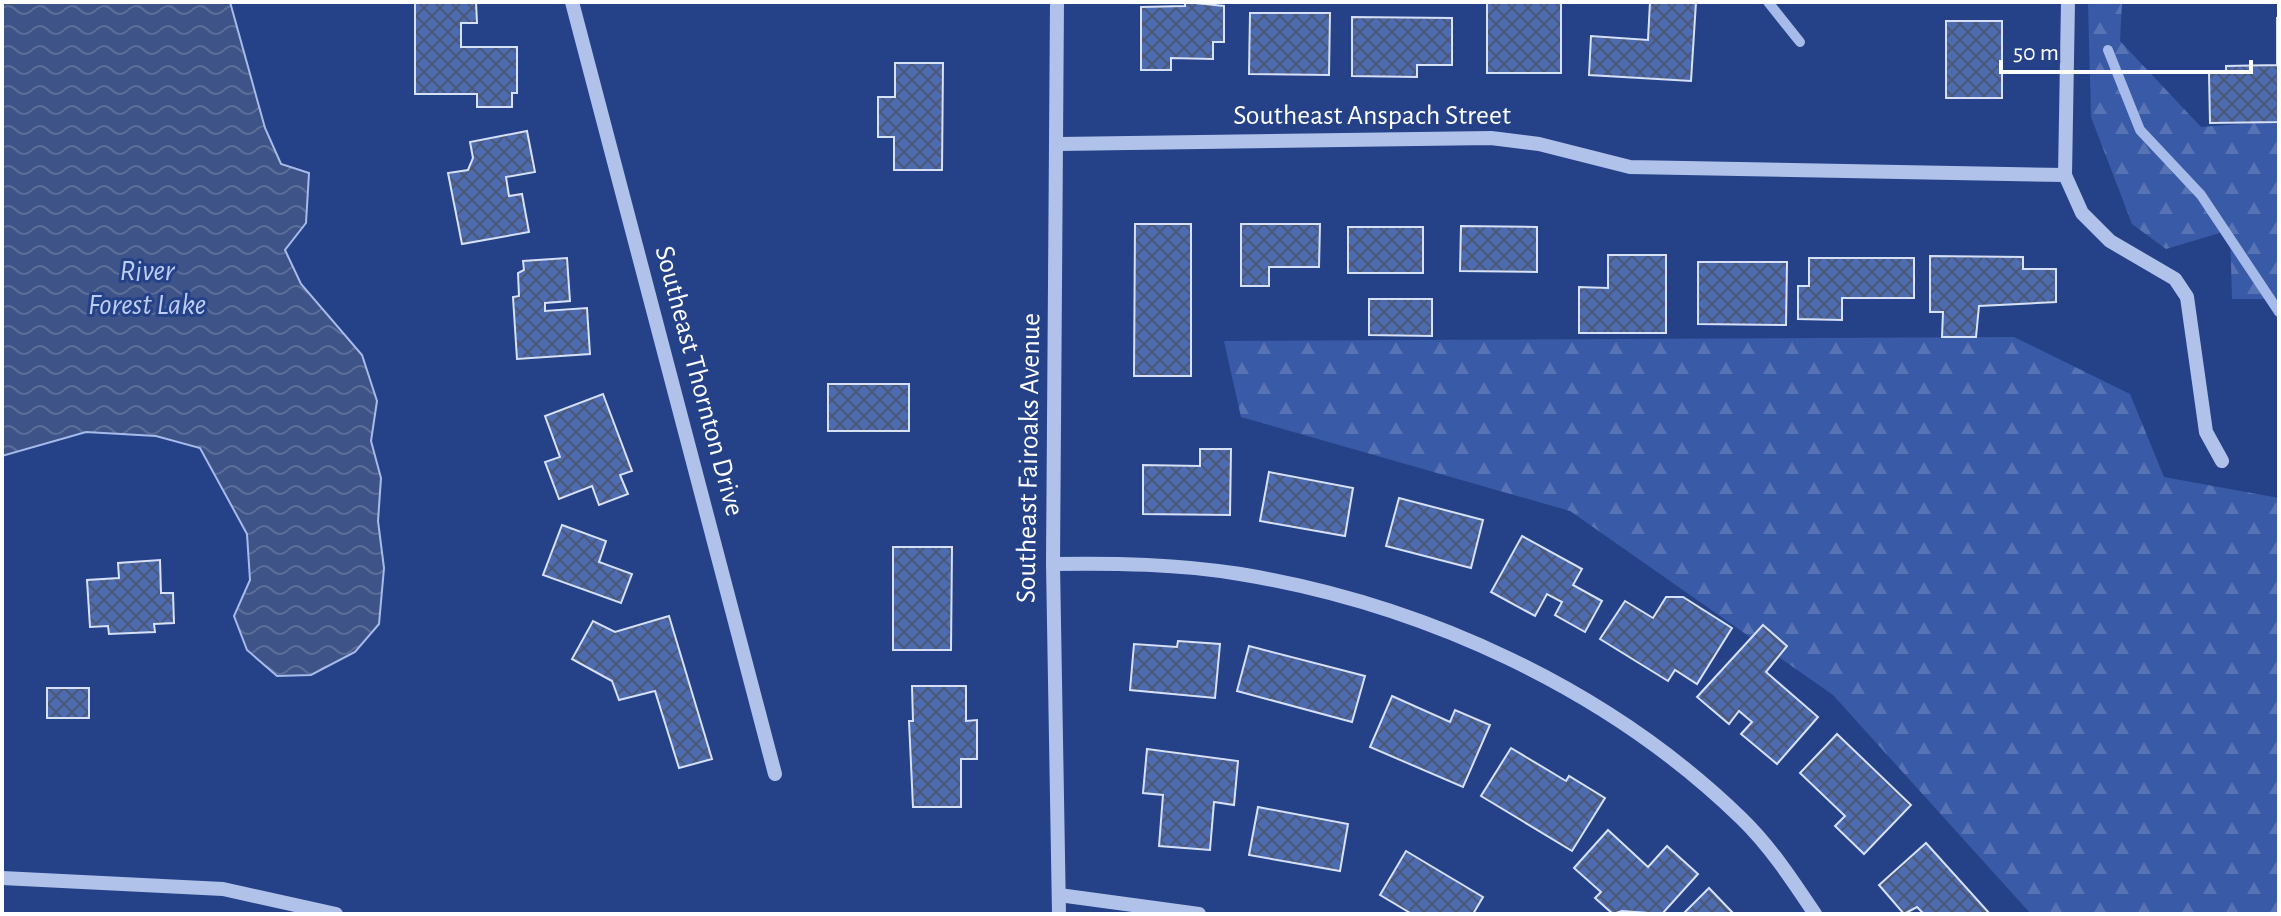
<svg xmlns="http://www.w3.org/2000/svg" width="2281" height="916" font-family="'Alegreya Sans',sans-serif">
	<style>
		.forest { fill: url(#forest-firs) }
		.water { fill: url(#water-waves); stroke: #a6bbea; stroke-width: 2 }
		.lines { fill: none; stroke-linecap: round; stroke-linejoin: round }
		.stream { stroke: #a6bbea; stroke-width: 10 }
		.building { fill: url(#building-cross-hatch); stroke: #d6e0f7; stroke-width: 2 }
		.minor { stroke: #b1c2ea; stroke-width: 14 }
		.labels { text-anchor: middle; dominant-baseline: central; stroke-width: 6; stroke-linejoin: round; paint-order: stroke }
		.street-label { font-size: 28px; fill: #fff; stroke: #254289 }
		.water-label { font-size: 30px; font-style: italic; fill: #bdcdf1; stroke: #254289 }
	</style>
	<defs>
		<pattern id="forest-firs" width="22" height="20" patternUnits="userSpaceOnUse" patternTransform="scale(2)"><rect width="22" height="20" fill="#395aa6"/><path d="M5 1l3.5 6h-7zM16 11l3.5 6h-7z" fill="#5773b3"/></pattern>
		<pattern id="water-waves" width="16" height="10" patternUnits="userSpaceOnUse" patternTransform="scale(2)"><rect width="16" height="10" fill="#3e5387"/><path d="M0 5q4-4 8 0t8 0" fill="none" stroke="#5b6d99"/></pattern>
		<pattern id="building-cross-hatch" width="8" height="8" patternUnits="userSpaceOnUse" patternTransform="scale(2)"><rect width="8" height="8" fill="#4d6bb1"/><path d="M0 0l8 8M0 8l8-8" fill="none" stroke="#4c5874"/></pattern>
	</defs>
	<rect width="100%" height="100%" fill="#254289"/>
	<g class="forest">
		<polygon points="2088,2 2122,2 2120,41 2201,127 2279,121 2279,299 2232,299 2230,230 2166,249 2132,224 2091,117"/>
		<polygon points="2014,337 2130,394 2164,477 2279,498 2279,914 2031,914 1833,695 1570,511 1241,417 1224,341"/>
	</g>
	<polygon class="water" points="2,2 230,2 265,128 281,164 309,173 306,223 285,250 301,284 362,355 377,401 371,441 381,478 378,521 384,568 379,624 355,652 311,675 277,676 247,650 234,616 250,580 247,534 200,448 156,436 86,432 2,456"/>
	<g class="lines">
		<g class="stream">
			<polyline points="1768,2 1800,42"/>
			<polyline points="2108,50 2140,130 2201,195 2279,312"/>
		</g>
	</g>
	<g class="building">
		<polygon points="415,2 476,2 477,23 461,23 461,47 517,47 517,93 512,93 512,107 477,107 477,94 415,94"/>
		<polygon points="1185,2 1224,6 1224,42 1213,42 1213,59 1171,58 1171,70 1141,70 1141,7 1185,6"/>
		<rect x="1487" y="2" width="74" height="71"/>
		<polygon points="1650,2 1696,2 1691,81 1589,75 1591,36 1648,40"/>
		<polygon points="1250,13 1330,13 1329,75 1249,74"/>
		<polygon points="1352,17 1452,18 1452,65 1417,65 1417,77 1352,76"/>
		<polygon points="2277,17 2279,122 2210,123 2209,73 2226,73 2226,66 2277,65"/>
		<rect x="1946" y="21" width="56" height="77"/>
		<polygon points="895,63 943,63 942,170 894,170 894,137 878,137 878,97 895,97"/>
		<polygon points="527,131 535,172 506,177 509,196 522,194 529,232 462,244 448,173 468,170 473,158 470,142"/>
		<polygon points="1135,224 1191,224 1191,376 1134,376"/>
		<polygon points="1241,224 1320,224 1319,267 1269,267 1269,286 1241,286"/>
		<polygon points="1461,226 1537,227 1537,272 1460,271"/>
		<rect x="1348" y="227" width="75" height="46"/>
		<polygon points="1608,255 1666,255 1666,333 1579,333 1579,287 1608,288"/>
		<polygon points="1930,256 2023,257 2023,269 2056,269 2056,302 1979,306 1976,337 1942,337 1943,312 1930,312"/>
		<polygon points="567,258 570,301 545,303 545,311 587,308 590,354 517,359 513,297 519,296 518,273 524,270 523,261"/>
		<polygon points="1809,258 1914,258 1914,298 1842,298 1842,320 1798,319 1798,286 1809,286"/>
		<polygon points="1698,262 1787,262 1786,325 1698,324"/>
		<polygon points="1369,299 1432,299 1432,336 1369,335"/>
		<rect x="828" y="384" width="81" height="47"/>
		<polygon points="603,394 632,471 620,475 628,494 599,505 592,486 559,499 545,462 560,457 545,416"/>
		<polygon points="1200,449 1231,449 1230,515 1143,514 1143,465 1200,466"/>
		<polygon points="1269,472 1353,488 1345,536 1260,521"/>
		<polygon points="1399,498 1483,520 1471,568 1386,546"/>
		<polygon points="562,525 606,541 599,562 632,574 621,603 543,575"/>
		<polygon points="1522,536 1582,569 1573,585 1602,601 1585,632 1555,615 1562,602 1547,594 1535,616 1491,592"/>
		<polygon points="893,547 952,547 951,650 893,650"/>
		<polygon points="160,560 161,593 173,593 174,623 154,624 155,632 109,634 108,626 90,627 87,580 119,578 118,563"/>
		<polygon points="1666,597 1683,597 1732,628 1697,684 1675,670 1668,681 1600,639 1625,601 1653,618"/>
		<polygon points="669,616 712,759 679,768 655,691 619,700 612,681 572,659 593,621 615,632"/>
		<polygon points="1763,625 1787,646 1766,672 1818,717 1777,764 1741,734 1752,722 1739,711 1729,724 1697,697"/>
		<polygon points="1178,641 1220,644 1215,698 1130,690 1134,644 1177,647"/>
		<polygon points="1249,646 1365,676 1352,722 1237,691"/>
		<polygon points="912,686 966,686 966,721 977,720 977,759 961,759 961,807 913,807 909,721 913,721"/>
		<rect x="47" y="688" width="42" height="30"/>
		<polygon points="1392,696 1450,722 1455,710 1490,725 1463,787 1370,747"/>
		<polygon points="1837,734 1911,805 1864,854 1835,826 1845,816 1800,773"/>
		<polygon points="1511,748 1566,781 1569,776 1605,798 1572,851 1481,796"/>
		<polygon points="1147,749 1238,761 1234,805 1214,802 1210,850 1159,846 1163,795 1143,793"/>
		<polygon points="1258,807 1348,824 1340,871 1249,855"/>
		<polygon points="1608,830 1648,867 1667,846 1698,874 1662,914 1622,911 1613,914 1595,898 1601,892 1574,868"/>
		<polygon points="1926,843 1990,914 1924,914 1917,907 1904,914 1879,885"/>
		<polygon points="1406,851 1483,897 1473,914 1412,914 1380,895"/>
		<polygon points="1709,888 1734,914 1683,914"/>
	</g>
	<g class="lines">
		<g class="minor">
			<polyline points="572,2 775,774"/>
			<polyline points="1057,2 1053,564 1059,914"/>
			<polyline points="2068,2 2065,175 2082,213 2110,241 2175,279 2187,297 2206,432 2222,461"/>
			<polyline points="1059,144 1491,138 1539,144 1630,167 2065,175"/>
			<path d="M1053,564c63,-1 125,0 187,10 183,30 367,114 501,244 29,28 52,63 74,96"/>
			<polyline points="2,878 223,889 336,914"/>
			<polyline points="1059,895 1199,914"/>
		</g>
	</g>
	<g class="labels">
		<g class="street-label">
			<text x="1372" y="116">Southeast Anspach Street</text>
			<text transform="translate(699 381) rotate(75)">Southeast Thornton Drive</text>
			<text transform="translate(1029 458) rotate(-89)">Southeast Fairoaks Avenue</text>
		</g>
		<g class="water-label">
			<text x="147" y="271">River<tspan x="147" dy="34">Forest Lake</tspan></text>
		</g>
	</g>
	<rect width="2281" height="916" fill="none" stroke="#ffffff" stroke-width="8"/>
	<path d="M2001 60v12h250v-12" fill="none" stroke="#ffffff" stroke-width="4"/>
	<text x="2013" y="60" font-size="24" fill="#ffffff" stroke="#254289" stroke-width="6" paint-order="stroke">50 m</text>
</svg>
